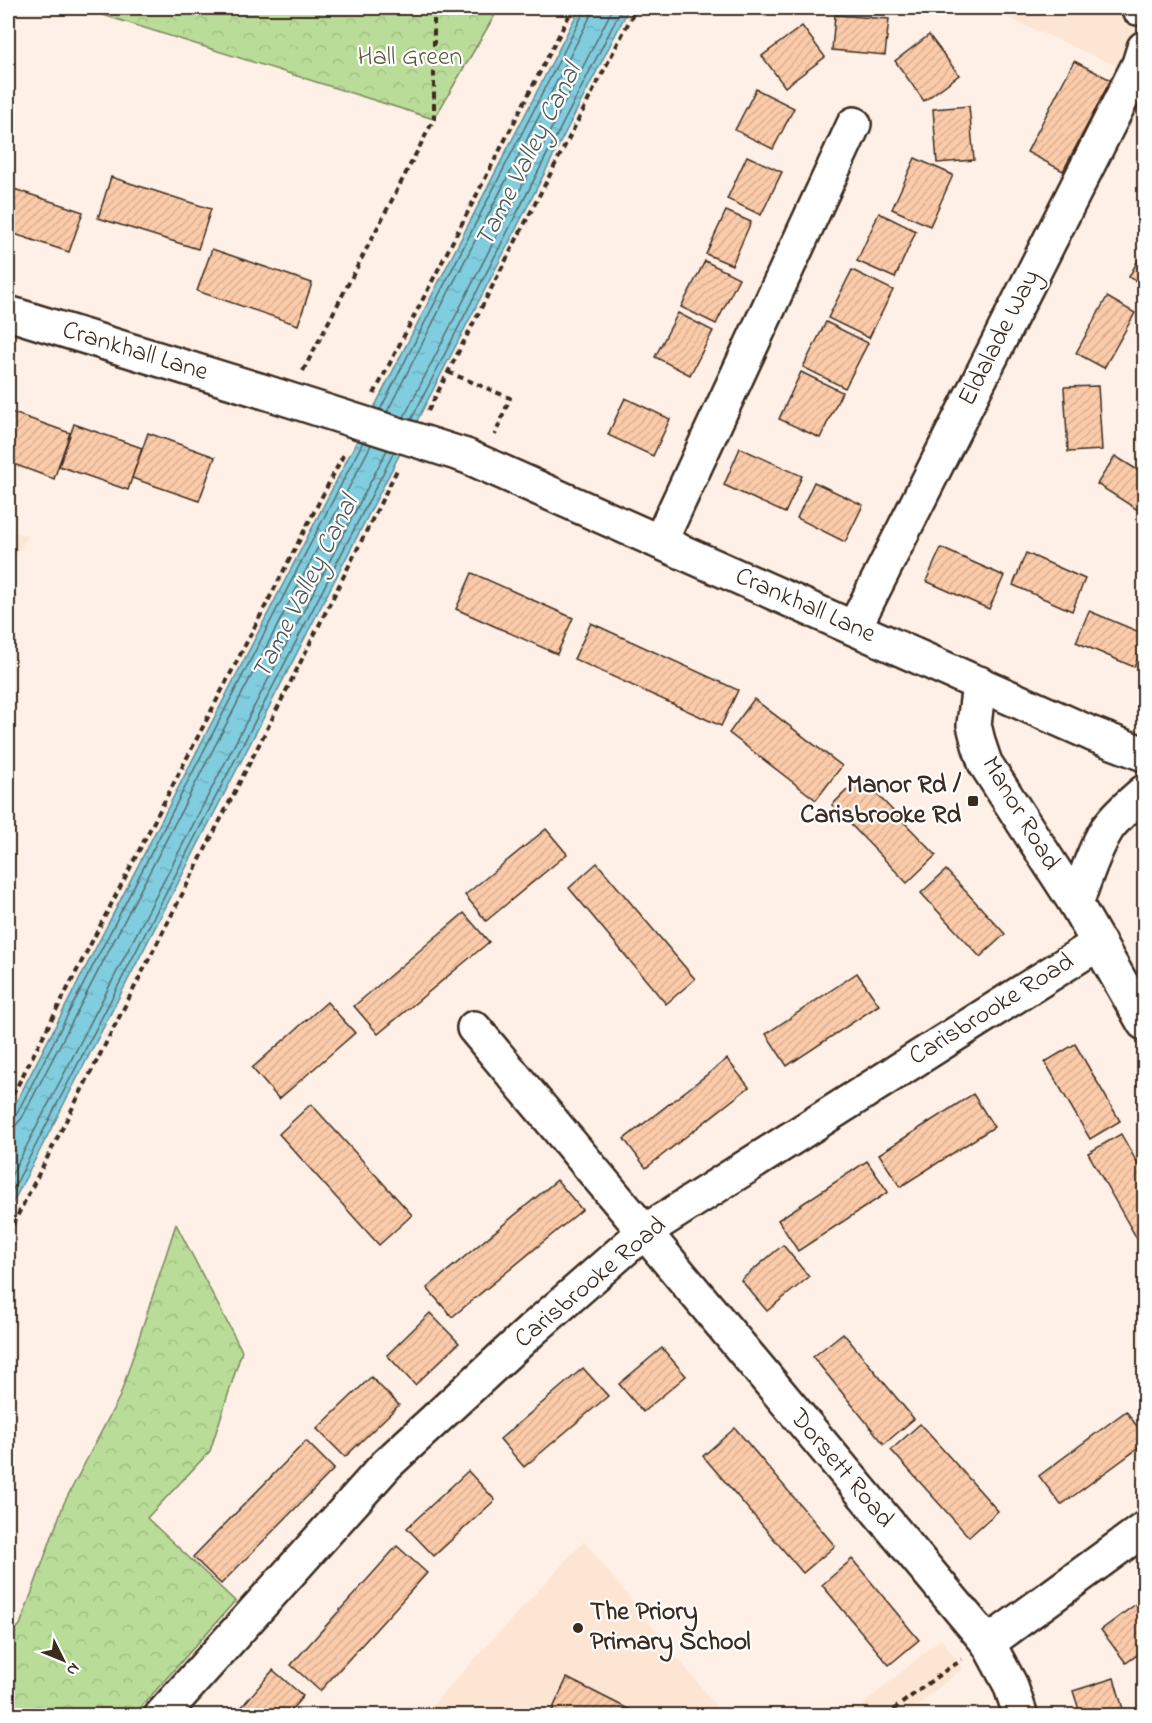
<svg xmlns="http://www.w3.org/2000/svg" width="1152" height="1723" font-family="'Indie Flower',sans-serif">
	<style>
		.built { fill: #fde5d4 }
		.park { fill: url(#park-crowns); stroke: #7a845b; stroke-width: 1.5 }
		.water { fill: url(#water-ripples); stroke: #648c92; stroke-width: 1.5 }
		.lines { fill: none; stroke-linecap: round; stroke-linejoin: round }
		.shore { stroke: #576b6b; stroke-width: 1.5 }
		.building { fill: url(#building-hatch); stroke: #3b2a1e; stroke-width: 1.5 }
		.minor-casing { stroke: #3b2a1e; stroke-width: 38 }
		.path { stroke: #3b2a1e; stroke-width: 4; stroke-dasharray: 6 4.5; stroke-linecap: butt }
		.minor { stroke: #fff; stroke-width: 33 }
		.minor-bridge-casing { stroke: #3b2a1e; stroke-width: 38; stroke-linecap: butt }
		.minor-bridge { stroke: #fff; stroke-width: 33 }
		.poi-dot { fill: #3b2a1e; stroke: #fff; stroke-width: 2 }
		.labels { text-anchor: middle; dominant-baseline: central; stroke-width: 4.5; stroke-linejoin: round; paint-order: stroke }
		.park-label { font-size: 26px; fill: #5a573c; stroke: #fff }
		.street-label { font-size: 26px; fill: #3b2a1e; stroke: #fff }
		.poi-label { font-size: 26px; font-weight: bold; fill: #3b2a1e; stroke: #fff; text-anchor: end }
		.water-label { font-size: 27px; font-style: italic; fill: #505b58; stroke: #fff }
	</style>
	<defs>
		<pattern id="park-crowns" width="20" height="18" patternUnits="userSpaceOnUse" patternTransform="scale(1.5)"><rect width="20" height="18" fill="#b9dd98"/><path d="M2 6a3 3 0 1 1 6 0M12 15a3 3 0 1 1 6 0" fill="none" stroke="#a0be83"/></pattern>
		<pattern id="water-ripples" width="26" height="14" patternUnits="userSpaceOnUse" patternTransform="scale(1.5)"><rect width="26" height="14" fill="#80cddf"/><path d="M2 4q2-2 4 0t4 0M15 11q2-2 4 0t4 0" fill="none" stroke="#70b0bf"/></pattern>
		<pattern id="building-hatch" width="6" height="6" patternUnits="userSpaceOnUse" patternTransform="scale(1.5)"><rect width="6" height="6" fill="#fcccaa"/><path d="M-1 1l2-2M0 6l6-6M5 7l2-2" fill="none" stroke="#d9af92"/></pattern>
	</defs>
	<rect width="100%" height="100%" fill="#fef0e6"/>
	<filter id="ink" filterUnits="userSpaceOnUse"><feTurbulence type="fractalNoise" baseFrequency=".0167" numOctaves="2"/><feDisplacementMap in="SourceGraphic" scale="12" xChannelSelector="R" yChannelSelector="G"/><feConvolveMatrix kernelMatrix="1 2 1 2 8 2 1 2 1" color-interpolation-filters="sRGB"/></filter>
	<g filter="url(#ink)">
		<g class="built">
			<polygon points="986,8 1144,8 1144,78"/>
			<polygon points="8,530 28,536 8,567"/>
			<polygon points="584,1541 723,1715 422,1716"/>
			<polygon points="941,1639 963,1668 905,1715 850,1715"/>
		</g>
		<g class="park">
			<polygon points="81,8 499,8 434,119"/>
			<polygon points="176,1224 242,1351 210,1451 147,1518 235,1601 134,1715 8,1715 8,1636 20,1625 64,1503 120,1396"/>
		</g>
		<polygon class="water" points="580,8 629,8 497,266 8,1212 8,1118"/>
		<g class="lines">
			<g class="shore">
				<polyline points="380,410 584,12 584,8"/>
				<polyline points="387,412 591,15 592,8"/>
				<polyline points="404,417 613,8"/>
				<polyline points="411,420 622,8"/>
				<polyline points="8,1119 12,1118 16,1115 363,442"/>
				<polyline points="8,1127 16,1125 22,1118 371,445"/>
				<polyline points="8,1182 387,450"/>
				<polyline points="8,1199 394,452"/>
			</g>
		</g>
		<g class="building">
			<polygon points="835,15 889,19 885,55 832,50"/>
			<polygon points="802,26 825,57 785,87 762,56"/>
			<polygon points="929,35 959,75 924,101 895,61"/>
			<polygon points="1074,61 1111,80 1063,171 1027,152"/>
			<polygon points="756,89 794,108 773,149 735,130"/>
			<polygon points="969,106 974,160 937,163 933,109"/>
			<polygon points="747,156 782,172 761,215 727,199"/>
			<polygon points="915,158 953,175 930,226 892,209"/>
			<polygon points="111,177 211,209 198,249 98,218"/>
			<polygon points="8,187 83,212 69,252 8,232"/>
			<polygon points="726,211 751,222 732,265 706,254"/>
			<polygon points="879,213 916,231 895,278 857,261"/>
			<polygon points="212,249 312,283 298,325 197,291"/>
			<polygon points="1144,249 1144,286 1129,277"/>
			<polygon points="705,261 739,278 716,324 681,307"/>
			<polygon points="852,270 893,290 869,338 828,318"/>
			<polygon points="1107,297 1135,313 1104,368 1076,353"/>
			<polygon points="678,313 713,331 690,375 655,357"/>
			<polygon points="826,322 868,343 845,388 803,367"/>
			<polygon points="801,372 842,392 820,438 779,419"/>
			<polygon points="1098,386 1102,450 1068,452 1064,387"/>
			<polygon points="625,398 670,419 653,456 608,435"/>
			<polygon points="8,411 70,433 54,479 8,462"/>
			<polygon points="74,424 142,448 128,490 59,466"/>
			<polygon points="148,433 215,457 199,501 132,478"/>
			<polygon points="740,448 802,476 785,513 724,485"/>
			<polygon points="1115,456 1144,474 1144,514 1097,484"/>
			<polygon points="814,482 863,505 845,542 797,518"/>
			<polygon points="941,548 1004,576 989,609 926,581"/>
			<polygon points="1026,553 1085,579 1072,611 1013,585"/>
			<polygon points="472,573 573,618 557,654 456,609"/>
			<polygon points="1089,611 1144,634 1144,643 1134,667 1076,642"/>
			<polygon points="591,623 738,690 721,726 574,659"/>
			<polygon points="754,699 842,766 816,800 729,733"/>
			<polygon points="860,777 936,855 907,883 832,805"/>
			<polygon points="546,829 567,854 486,921 465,895"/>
			<polygon points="597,863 695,979 666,1004 569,888"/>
			<polygon points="946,870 1005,934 980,957 921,893"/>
			<polygon points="464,913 489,942 378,1034 354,1006"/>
			<polygon points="857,973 879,1005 787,1066 766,1034"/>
			<polygon points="327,1002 355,1033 279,1099 252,1068"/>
			<polygon points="1075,1044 1120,1121 1090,1139 1045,1062"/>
			<polygon points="727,1059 749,1087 646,1168 624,1139"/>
			<polygon points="973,1094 994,1127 900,1187 879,1154"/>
			<polygon points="311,1104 412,1215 379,1245 279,1134"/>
			<polygon points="1121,1134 1144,1175 1144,1251 1088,1153"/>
			<polygon points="867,1161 888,1192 798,1251 778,1220"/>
			<polygon points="557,1180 582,1210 452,1317 427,1288"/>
			<polygon points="783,1245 809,1277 767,1311 741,1280"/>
			<polygon points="430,1313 459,1343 415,1385 387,1355"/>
			<polygon points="843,1333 914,1419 884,1444 813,1357"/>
			<polygon points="662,1348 686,1376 643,1412 619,1384"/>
			<polygon points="583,1368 608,1396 524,1467 500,1439"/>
			<polygon points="371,1377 399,1405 345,1457 317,1429"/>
			<polygon points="1126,1411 1144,1436 1144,1444 1061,1505 1039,1476"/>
			<polygon points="920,1424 998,1511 969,1537 891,1450"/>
			<polygon points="735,1428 835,1546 803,1573 703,1456"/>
			<polygon points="306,1441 334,1469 221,1584 193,1557"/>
			<polygon points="468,1471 495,1500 434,1556 407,1528"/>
			<polygon points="397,1546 427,1573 320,1691 291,1665"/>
			<polygon points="852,1559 919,1640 889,1665 822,1585"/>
			<polygon points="1144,1598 1144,1650 1126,1663 1101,1630"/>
			<polygon points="273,1670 303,1696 286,1716 234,1716"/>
			<polygon points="567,1678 642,1716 552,1716 550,1715"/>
			<polygon points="1114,1678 1125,1716 1081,1716 1073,1691"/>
		</g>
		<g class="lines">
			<g class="minor-casing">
				<g id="minor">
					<polyline points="1138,8 1144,9"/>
					<polyline points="8,313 262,391"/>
					<polyline points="466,456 1092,734 1144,754"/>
					<polyline points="660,542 854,124"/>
					<polyline points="854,628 1139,64 1144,48"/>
					<polyline points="979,683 974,725 979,745 985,763 1076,904 1144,1023"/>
					<path d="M1076,904c8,-23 18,-54 31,-75 10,-14 24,-26 37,-37"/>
					<polyline points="474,1028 988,1643 1010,1684 1021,1716"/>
					<polyline points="988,1643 1144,1529"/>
					<polyline points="161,1716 387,1464 532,1330 644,1232 1099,943"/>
				</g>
			</g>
			<g class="path">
				<polyline points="303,371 434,119 434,8"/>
				<polyline points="448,372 510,398 495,435"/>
				<polyline points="374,394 573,8"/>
				<polyline points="428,411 636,8"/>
				<polyline points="8,1104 345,452"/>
				<polyline points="8,1234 269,725 398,468"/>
				<polyline points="885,1716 943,1672 962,1660"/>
			</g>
			<use href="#minor" class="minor"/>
			<g class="minor-bridge-casing">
				<polyline id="minor-bridge" points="262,391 466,456"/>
			</g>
			<use href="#minor-bridge" class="minor-bridge"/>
		</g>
	</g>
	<g class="poi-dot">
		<rect x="967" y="795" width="12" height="12" rx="3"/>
		<circle cx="578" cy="1628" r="6"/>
	</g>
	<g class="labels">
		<g class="park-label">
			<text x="410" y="58">Hall Green</text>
		</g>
		<g class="street-label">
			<text transform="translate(1000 338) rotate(-63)">Eldalade Way</text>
			<text transform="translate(135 352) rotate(17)">Crankhall Lane</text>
			<text transform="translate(805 606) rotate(24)">Crankhall Lane</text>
			<text transform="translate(1020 814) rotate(59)">Manor Road</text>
			<text transform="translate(992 1010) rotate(-32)">Carisbrooke Road</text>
			<text transform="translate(591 1283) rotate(-40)">Carisbrooke Road</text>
			<text transform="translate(841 1469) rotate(50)">Dorsett Road</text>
		</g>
		<g class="poi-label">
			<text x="961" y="786">Manor Rd /<tspan x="961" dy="30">Carisbrooke Rd</tspan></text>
			<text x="590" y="1613" text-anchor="start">The Priory<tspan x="590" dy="30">Primary School</tspan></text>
		</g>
		<g class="water-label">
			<text transform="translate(529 156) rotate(-63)">Tame Valley Canal</text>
			<text transform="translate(306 588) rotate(-63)">Tame Valley Canal</text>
		</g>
	</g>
	<rect width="1152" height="1723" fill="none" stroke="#fff" stroke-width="30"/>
	<rect x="15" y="15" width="1122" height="1693" fill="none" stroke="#3b2a1e" stroke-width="2" filter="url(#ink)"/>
	<g transform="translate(63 1660) rotate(133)" stroke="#ffffff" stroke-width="4.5" paint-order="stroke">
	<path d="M0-4.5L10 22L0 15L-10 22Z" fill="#3b2a1e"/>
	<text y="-9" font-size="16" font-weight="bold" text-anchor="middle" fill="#3b2a1e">N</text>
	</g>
</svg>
